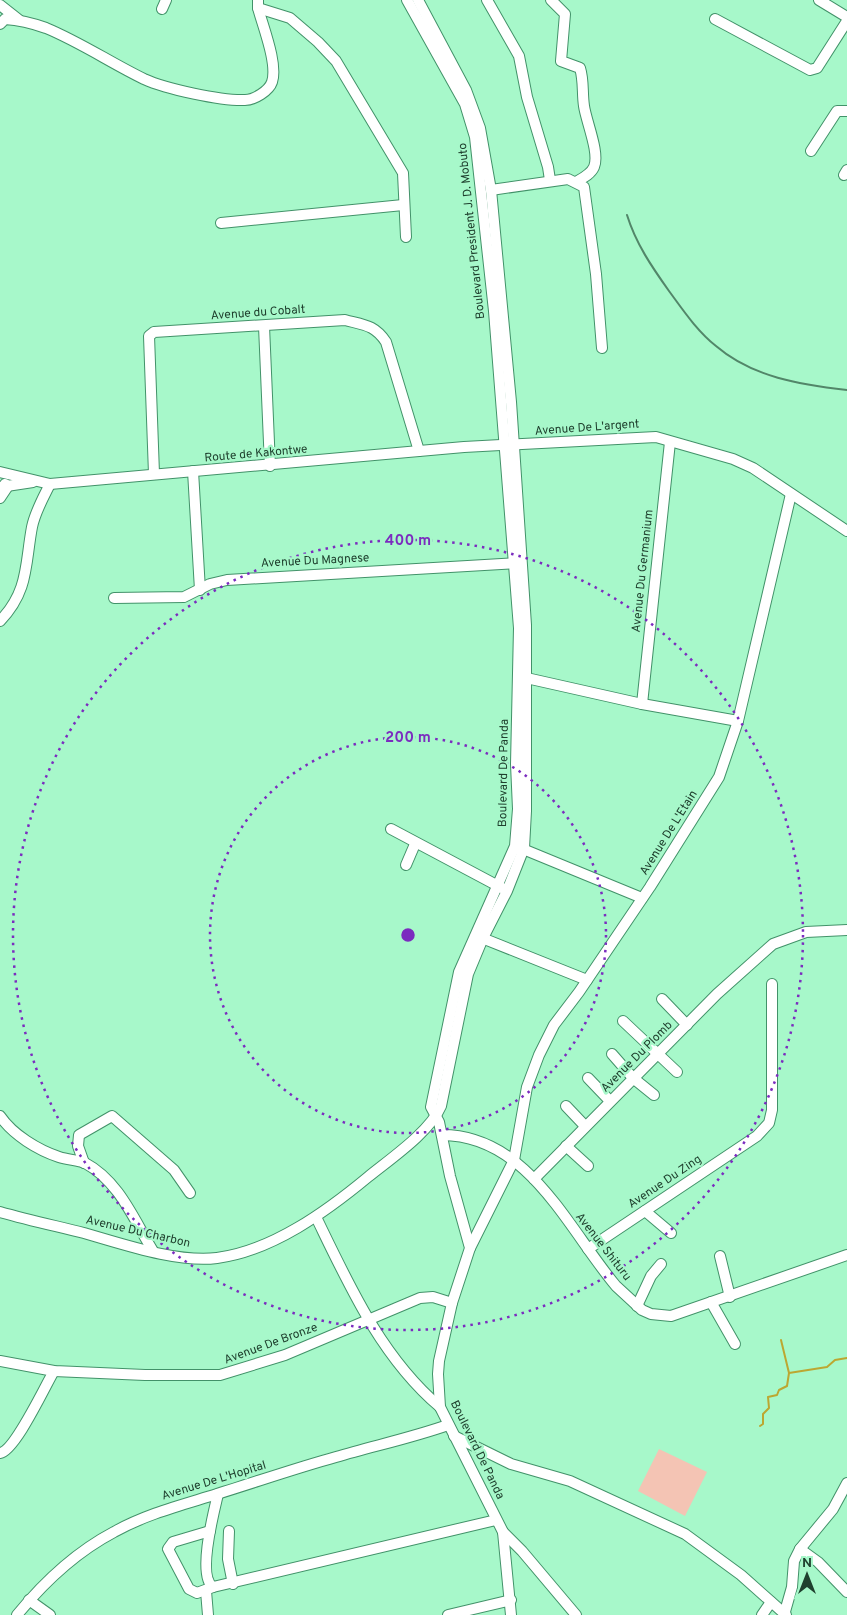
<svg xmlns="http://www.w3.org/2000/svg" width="847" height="1615" font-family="Overpass,sans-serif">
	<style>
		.green { fill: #f4c4b4 }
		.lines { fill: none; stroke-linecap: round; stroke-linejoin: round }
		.stream { stroke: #bca731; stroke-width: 2 }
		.minor-casing { stroke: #429269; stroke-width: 12 }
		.minor { stroke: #fff; stroke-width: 10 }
		.rail { stroke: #528669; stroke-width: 2 }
		.ring { fill: none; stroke: #7b2cbf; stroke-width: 2.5; stroke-dasharray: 2.5 5 }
		.labels { text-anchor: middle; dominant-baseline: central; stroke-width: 4.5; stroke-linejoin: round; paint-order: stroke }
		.street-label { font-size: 12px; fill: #1f402e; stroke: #a7f8ca }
		.centre { fill: #7b2cbf; stroke: #a7f8ca; stroke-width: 2.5 }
		.ring-label { font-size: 15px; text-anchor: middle; font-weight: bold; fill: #7b2cbf; stroke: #a7f8ca; stroke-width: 4.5; stroke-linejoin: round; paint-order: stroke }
	</style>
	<rect width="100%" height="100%" fill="#a7f8ca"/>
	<polygon class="green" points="659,1449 707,1472 685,1516 638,1491"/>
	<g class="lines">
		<g class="stream">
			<polyline points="781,1340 789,1373"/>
			<polyline points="760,1426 763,1424 763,1414 769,1408 768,1397 777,1395 779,1390 787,1386 789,1373 827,1367 835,1360 847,1358"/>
		</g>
		<g class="minor-casing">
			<g id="minor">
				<polyline points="407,0 465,104 475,137 494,311 519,628 516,764 518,809 515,846 459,972 431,1107 439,1122 450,1176 470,1248 452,1303 439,1361 438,1374 440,1407 503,1532 522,1551 576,1615"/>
				<polyline points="487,0 519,56 527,97 548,167 550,180"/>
				<path d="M551,0l14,14 -4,47 19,7c4,13 2,25 4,38 2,15 16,47 10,61 -3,7 -11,11 -18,15"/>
				<polyline points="819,0 847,17"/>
				<polyline points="0,5 19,20"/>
				<polyline points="258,8 290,18 318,42 336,61 403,173 406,237"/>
				<polyline points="162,9 166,0"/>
				<polyline points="715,19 810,70 817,68 847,21"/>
				<path d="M0,24l5,-5c15,1 27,4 41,9 34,14 65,35 98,51 22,10 77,22 101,21 9,0 24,-9 27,-18 6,-18 -9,-55 -14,-74v-8"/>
				<polyline points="811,151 837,111 847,111"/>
				<polyline points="844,175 847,170"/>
				<polyline points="491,190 568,179 584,187 596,274 602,348"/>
				<polyline points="221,223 403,205"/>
				<polyline points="264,326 270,466"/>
				<polyline points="193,471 200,590"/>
				<polyline points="0,472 50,484 464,447 656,437 733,459 753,468 847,531"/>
				<path d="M154,474l-5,-138 5,-4 191,-12c19,5 30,5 41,22l33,109"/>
				<polyline points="0,487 33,482"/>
				<polyline points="0,498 8,486 5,484"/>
				<polyline points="114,598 184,597 210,584 227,580 518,563"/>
				<path d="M0,621c29,-30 25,-57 32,-94 3,-15 11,-29 18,-43"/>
				<polyline points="522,677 642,704 738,721"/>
				<polyline points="642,704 670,442"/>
				<polyline points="391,829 502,888"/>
				<polyline points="518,847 642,898"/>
				<polyline points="406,865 415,844"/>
				<polyline points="477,936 587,980"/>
				<polyline points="662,999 687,1025"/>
				<polyline points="623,1021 677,1072"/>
				<polyline points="612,1054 633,1078 654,1095"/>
				<polyline points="588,1078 610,1101"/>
				<polyline points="566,1106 585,1126"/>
				<path d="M0,1116c13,19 38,34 59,41 9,3 19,3 26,6 34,18 49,57 68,88"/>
				<path d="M442,1135c86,0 126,94 174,151l26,24 9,4 20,2 176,-61"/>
				<polyline points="566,1146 588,1166"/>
				<polyline points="84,1163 78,1146 79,1135 112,1116 174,1170 190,1193"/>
				<polyline points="534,1179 717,994 773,944 806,932 847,930"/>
				<polyline points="645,1211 671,1233"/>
				<path d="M0,1212c28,8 56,14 84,21 39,11 93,30 133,25 55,-7 110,-47 151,-81 22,-18 62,-45 73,-71l27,-132 15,-36 24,-47 17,-43 2,-37v-186l-15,-223 -20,-212 -11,-62 -14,-38 -48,-90"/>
				<path d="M316,1217c33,68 65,140 124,190"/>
				<polyline points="470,1248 514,1160 527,1087 539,1055 554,1025 579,992 650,887 719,777 738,721 791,494"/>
				<polyline points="588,1249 757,1136 769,1123 772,1110 772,984"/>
				<polyline points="720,1256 730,1297"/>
				<polyline points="711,1302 735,1344"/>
				<polyline points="637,1306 651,1276 661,1264"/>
				<polyline points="0,1361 54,1371 145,1375 220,1375 285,1355 420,1298 433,1297 452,1303"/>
				<polyline points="454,1436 511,1464 570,1481 685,1534 741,1575 786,1615"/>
				<path d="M0,1453c15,-2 45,-67 54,-82"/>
				<path d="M218,1494c-4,17 -21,82 -5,93l283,-67"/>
				<polyline points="210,1531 173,1542 168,1549 189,1589 197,1593 213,1587"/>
				<polyline points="229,1531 228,1559 233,1584"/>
				<polyline points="503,1532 511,1615"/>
				<polyline points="800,1549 818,1562 847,1592"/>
				<polyline points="206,1591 208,1615"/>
				<polyline points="29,1600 50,1615"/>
				<path d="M17,1615c27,-33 59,-63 97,-83 32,-18 68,-27 103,-38 39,-12 79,-26 119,-37 37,-11 75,-19 112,-32"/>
				<polyline points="448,1615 511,1600"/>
				<polyline points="762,1615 771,1602"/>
				<polyline points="784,1615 792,1587 794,1561 800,1549 833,1509 847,1483"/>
			</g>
		</g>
		<use href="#minor" class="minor"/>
		<path class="rail" d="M627,215c9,29 25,52 42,76 14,19 28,40 47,55 36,31 85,39 131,44"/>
	</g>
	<g class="ring">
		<circle cx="408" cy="935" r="198"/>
		<circle cx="408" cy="935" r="395"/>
	</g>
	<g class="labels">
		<g class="street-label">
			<text transform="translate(472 231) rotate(-96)">Boulevard President J. D. Mobuto</text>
			<text transform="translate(258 313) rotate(-4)">Avenue du Cobalt</text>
			<text transform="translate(587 428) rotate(-4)">Avenue De L'argent</text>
			<text transform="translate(256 454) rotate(-5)">Route de Kakontwe</text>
			<text transform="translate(315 561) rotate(-3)">Avenue Du Magnese</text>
			<text transform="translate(643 571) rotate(-84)">Avenue Du Germanium</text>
			<text transform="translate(504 773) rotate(-89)">Boulevard De Panda</text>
			<text transform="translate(669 833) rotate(-58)">Avenue De L'Etain</text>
			<text transform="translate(637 1057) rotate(-45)">Avenue Du Plomb</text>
			<text transform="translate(665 1182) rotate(-34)">Avenue Du Zing</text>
			<text transform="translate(138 1232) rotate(13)">Avenue Du Charbon</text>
			<text transform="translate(603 1247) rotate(52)">Avenue Shituru</text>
			<text transform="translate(271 1344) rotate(-20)">Avenue De Bronze</text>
			<text transform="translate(477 1450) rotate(64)">Boulevard De Panda</text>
			<text transform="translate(214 1481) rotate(-17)">Avenue De L'Hopital</text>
		</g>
	</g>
	<circle cx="408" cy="935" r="8" class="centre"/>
	<g class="ring-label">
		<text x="408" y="545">400 m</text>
		<text x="408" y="742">200 m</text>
	</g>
	<g transform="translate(807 1575)" stroke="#a7f8ca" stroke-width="4" paint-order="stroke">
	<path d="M0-4L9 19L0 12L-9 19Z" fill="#1f402e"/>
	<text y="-8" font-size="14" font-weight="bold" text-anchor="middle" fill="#1f402e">N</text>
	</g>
</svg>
